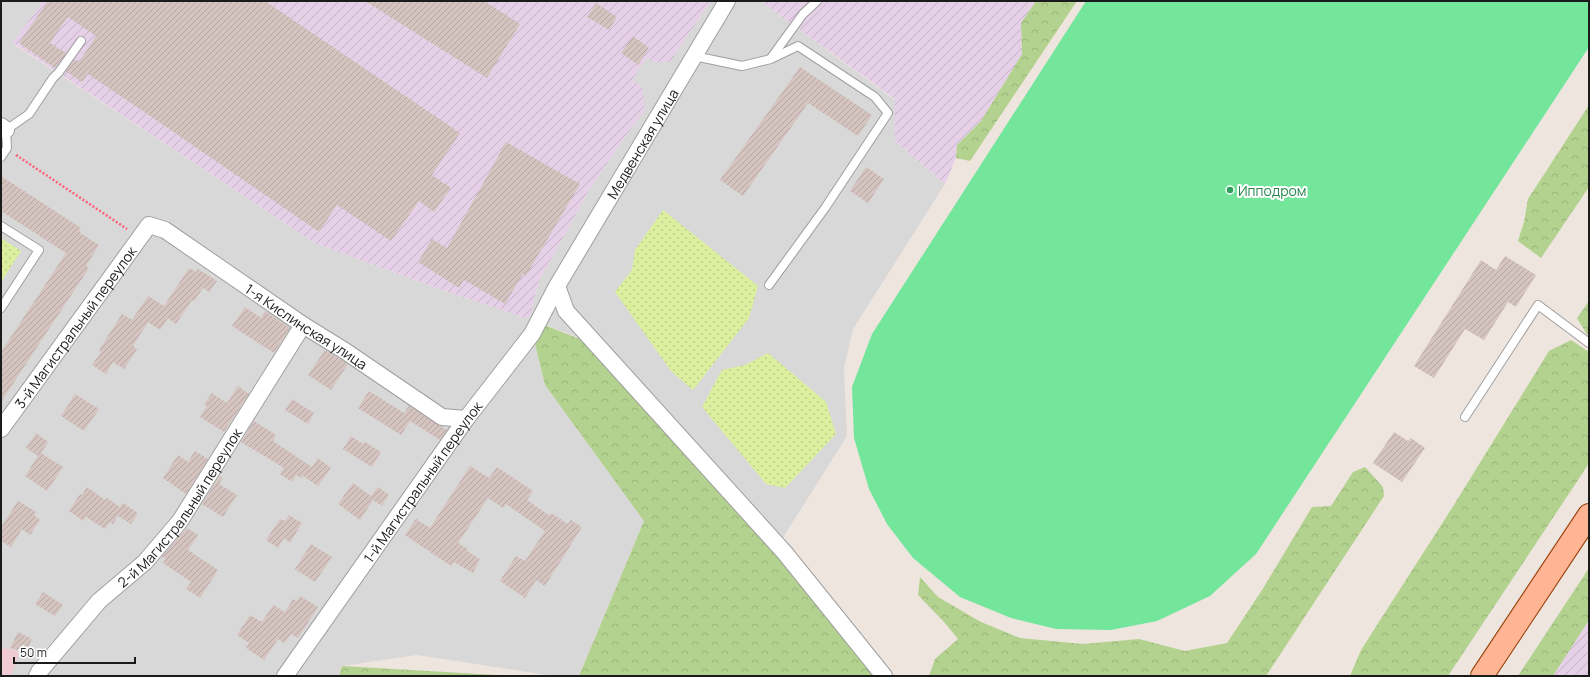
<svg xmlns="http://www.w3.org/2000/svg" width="1590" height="677" font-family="Manrope,sans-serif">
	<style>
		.residential { fill: #d9d8d8 }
		.commercial { fill: #f1cbd4 }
		.industrial { fill: url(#industrial-furrows) }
		.grass { fill: url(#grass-dots) }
		.forest { fill: url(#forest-crowns) }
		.pitch { fill: #73e69c }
		.building { fill: url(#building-hatch) }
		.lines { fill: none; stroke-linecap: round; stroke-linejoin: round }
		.service-casing { stroke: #9f9f9f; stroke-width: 10 }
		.minor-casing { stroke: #9f9f9f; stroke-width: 18 }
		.primary-casing { stroke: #923c00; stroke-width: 24 }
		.path { stroke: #ff5f78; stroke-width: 2.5; stroke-dasharray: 2 2; stroke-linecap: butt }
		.service { stroke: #fff; stroke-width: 8 }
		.minor { stroke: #fff; stroke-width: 16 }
		.primary { stroke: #ffb493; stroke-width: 22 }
		.leisure-dot { fill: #2e9e5b; stroke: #fff; stroke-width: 1.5 }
		.labels { text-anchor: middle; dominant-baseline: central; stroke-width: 4; stroke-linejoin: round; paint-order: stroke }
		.street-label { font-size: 14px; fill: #1b1b1b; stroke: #fff }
		.leisure-label { font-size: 14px; fill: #27864d; stroke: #fff; text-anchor: start }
	</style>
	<defs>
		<pattern id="industrial-furrows" width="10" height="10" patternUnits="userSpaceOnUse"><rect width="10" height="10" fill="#e6d0e8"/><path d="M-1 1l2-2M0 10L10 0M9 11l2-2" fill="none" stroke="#c5b2c6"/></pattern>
		<pattern id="grass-dots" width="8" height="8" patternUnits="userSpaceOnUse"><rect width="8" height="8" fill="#dbef9e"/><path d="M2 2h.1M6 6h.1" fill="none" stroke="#bc8" stroke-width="1.8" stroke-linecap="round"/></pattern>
		<pattern id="forest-crowns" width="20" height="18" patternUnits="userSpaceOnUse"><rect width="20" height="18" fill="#b4d28f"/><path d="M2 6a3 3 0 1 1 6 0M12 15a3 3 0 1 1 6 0" fill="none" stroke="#9ab47b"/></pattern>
		<pattern id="building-hatch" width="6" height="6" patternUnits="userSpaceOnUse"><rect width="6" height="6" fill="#d5c3bf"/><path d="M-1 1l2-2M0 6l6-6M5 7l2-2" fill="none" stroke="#b6a7a4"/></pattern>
	</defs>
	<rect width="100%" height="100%" fill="#eee5df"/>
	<polygon class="residential" points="1,1 43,1 13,44 315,243 431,286 529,319 539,281 592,185 645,109 631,80 647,57 671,60 711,1 760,1 895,100 895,141 945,184 853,329 844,368 847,436 777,547 577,337 529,319 545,385 644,521 579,676 554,676 417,655 342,666 339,676 1,676"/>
	<polygon class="commercial" points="1,648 15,650 19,653 11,676 1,676"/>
	<g class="industrial">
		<polygon points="43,1 711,1 671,61 656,63 647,57 632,80 642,87 645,109 592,185 539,281 529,319 431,286 315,243 13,43"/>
		<polygon points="760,1 1036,1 1021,23 1022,54 981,121 957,145 956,158 945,184 895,141 895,99"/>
		<polygon points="1589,620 1589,676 1553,676"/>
	</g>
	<g class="grass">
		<polygon points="663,210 758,286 749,318 693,390 671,371 615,292 632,270 635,250"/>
		<polygon points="1,238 21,251 1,282"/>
		<polygon points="768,353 826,402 836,434 785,488 766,484 702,407 722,370 745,365"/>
	</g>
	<g class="forest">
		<polygon points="1036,1 1077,1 970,161 956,158 957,145 981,121 1022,54 1021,23"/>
		<polygon points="1589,105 1589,187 1541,258 1518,241 1524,222 1528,199"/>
		<polygon points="1589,301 1589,336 1586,333 1577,318"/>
		<polygon points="529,319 590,343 777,547 877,676 579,676 644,521 545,385"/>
		<polygon points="1571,340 1589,352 1589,463 1578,480 1448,676 1350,676 1361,650 1452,508 1549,351"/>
		<polygon points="1365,467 1383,487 1384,496 1266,676 929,676 935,659 958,639 944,622 918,595 920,577 938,597 981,622 1020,638 1083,644 1139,639 1185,651 1227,643 1262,590 1312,507 1331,506 1353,472"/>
		<polygon points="1589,568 1589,620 1553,676 1518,676"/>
		<polygon points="342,666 516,676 339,676"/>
	</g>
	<polygon class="pitch" points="1086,1 1589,1 1589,47 1256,554 1210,596 1157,621 1111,630 1056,629 1011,618 960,597 913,558 887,524 869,489 854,438 852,387 872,334"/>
	<g class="building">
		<polygon points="48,1 265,1 460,133 432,175 451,188 434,212 419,201 391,241 337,205 319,232 175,133 88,74 82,82 66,71 75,59 79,62 96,36 68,17 50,43 66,53 55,68 19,43"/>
		<polygon points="365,1 484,1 520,24 487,78"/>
		<polygon points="596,3 617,17 609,30 587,17"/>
		<polygon points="633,36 649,48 638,65 621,53"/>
		<polygon points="800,67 872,115 858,136 808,103 743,196 720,180"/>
		<polygon points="506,142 580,184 526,276 523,274 505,304 464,280 459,288 418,262 432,239 447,248"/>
		<polygon points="866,167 884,179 868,203 850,191"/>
		<polygon points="1,176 81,228 79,232 99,245 86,266 89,268 1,402 1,352 66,253 1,211"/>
		<polygon points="1505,256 1536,275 1516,307 1508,302 1484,340 1465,329 1434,378 1414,366 1481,260 1496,270"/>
		<polygon points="189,268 196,272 198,269 217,281 209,292 203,288 194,301 192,300 176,324 168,318 160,330 148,322 133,346 137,349 124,369 113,362 106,374 92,365 101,352 99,350 122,314 132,320 148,296 164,306"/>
		<polygon points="245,307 261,318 265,311 290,328 274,353 232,326"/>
		<polygon points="325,350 348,364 331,390 308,375"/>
		<polygon points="238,386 249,394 224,432 200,417 207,406 204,404 212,393 227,403"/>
		<polygon points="369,391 404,413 409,406 447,430 440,440 410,421 401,435 358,408"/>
		<polygon points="75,394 99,409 84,431 61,416"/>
		<polygon points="292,399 314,413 308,424 285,410"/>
		<polygon points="254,421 276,435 273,441 312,467 318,458 331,468 318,486 303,476 302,478 296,475 292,482 280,474 284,468 241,442"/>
		<polygon points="1394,432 1408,441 1411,438 1425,448 1402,482 1373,463"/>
		<polygon points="36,433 48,442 41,453 63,467 47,491 25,476 38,456 26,448"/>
		<polygon points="351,436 363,444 365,442 381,452 372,467 343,449"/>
		<polygon points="195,451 208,459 186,494 163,478 178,455 188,462"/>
		<polygon points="470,466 489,478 497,467 533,491 527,500 550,516 551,513 568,524 571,520 582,527 545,586 536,580 525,598 500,581 516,556 525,561 545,531 506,504 503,508 488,498 458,543 468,549 467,551 480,559 473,573 454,562 451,566 405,535 416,519 430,528"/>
		<polygon points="220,476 223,478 219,484 237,495 223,517 202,504"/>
		<polygon points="353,483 371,496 378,487 389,495 382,506 373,500 360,520 338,504"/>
		<polygon points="87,487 105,500 107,498 120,507 123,503 138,513 131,524 118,516 113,524 110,522 105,529 86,517 83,521 69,511 80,494 82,495"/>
		<polygon points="18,501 36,512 34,515 40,520 30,535 22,529 11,547 1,541 1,527"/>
		<polygon points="289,515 302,523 290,543 284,538 278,548 266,540 280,519 285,521"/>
		<polygon points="187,528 198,535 188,550 218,570 200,598 186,589 191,582 163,563 166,559 162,556"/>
		<polygon points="311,544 332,557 315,582 295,569"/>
		<polygon points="43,592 63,605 55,616 35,604"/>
		<polygon points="300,596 318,607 298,638 291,634 284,643 278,639 264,660 246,648 249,643 237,635 250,615 262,622 273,605 285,612 293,599 297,601"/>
		<polygon points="18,632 32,639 26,652 10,648"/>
	</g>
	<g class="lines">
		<g class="service-casing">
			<g id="service">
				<polyline points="694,56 742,66 771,59 798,46 875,97 888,113 825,208 769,285"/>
				<polyline points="771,58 803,14 817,1"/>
				<polyline points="1,157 7,148 6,130 29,114 53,78 59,72 81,41"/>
				<polyline points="1,226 39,250 1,308"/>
				<polyline points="1465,417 1538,305 1589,343"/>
			</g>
		</g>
		<g class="minor-casing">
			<g id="minor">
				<polyline points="1,126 6,130"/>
				<polyline points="557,286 566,311 785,553 884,676"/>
				<path id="s1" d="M1,429l148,-204 16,5 138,95 42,26 97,66 24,2"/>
				<path id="s2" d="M37,676l2,-4 60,-71 46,-39 35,-41 123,-196"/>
				<path id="s3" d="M285,676l181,-257 66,-85 25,-48 170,-285"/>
			</g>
		</g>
		<g class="primary-casing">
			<polyline id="primary" points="1482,676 1589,515"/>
		</g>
		<polyline class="path" points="16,155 127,229"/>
		<use href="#service" class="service"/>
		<use href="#minor" class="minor"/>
		<use href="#primary" class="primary"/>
	</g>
	<circle class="leisure-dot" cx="1230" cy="190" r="4"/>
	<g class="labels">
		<g class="street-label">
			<text stroke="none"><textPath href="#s3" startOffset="642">Медвенская улица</textPath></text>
			<text stroke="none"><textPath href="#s1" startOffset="440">1-я Кислинская улица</textPath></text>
			<text stroke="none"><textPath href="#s1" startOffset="126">3-й Магистральный переулок</textPath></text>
			<text stroke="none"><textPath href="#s3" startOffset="238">1-й Магистральный переулок</textPath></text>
			<text stroke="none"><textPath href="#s2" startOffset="222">2-й Магистральный переулок</textPath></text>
		</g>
		<g class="leisure-label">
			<text x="1238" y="190">Ипподром</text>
		</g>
	</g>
	<rect width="1590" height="677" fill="none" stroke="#1b1b1b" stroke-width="4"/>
	<path d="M14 657v6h121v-6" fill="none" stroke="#1b1b1b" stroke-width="2"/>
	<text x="20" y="657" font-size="12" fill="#1b1b1b" stroke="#ffffff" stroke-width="3" paint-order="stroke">50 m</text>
</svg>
